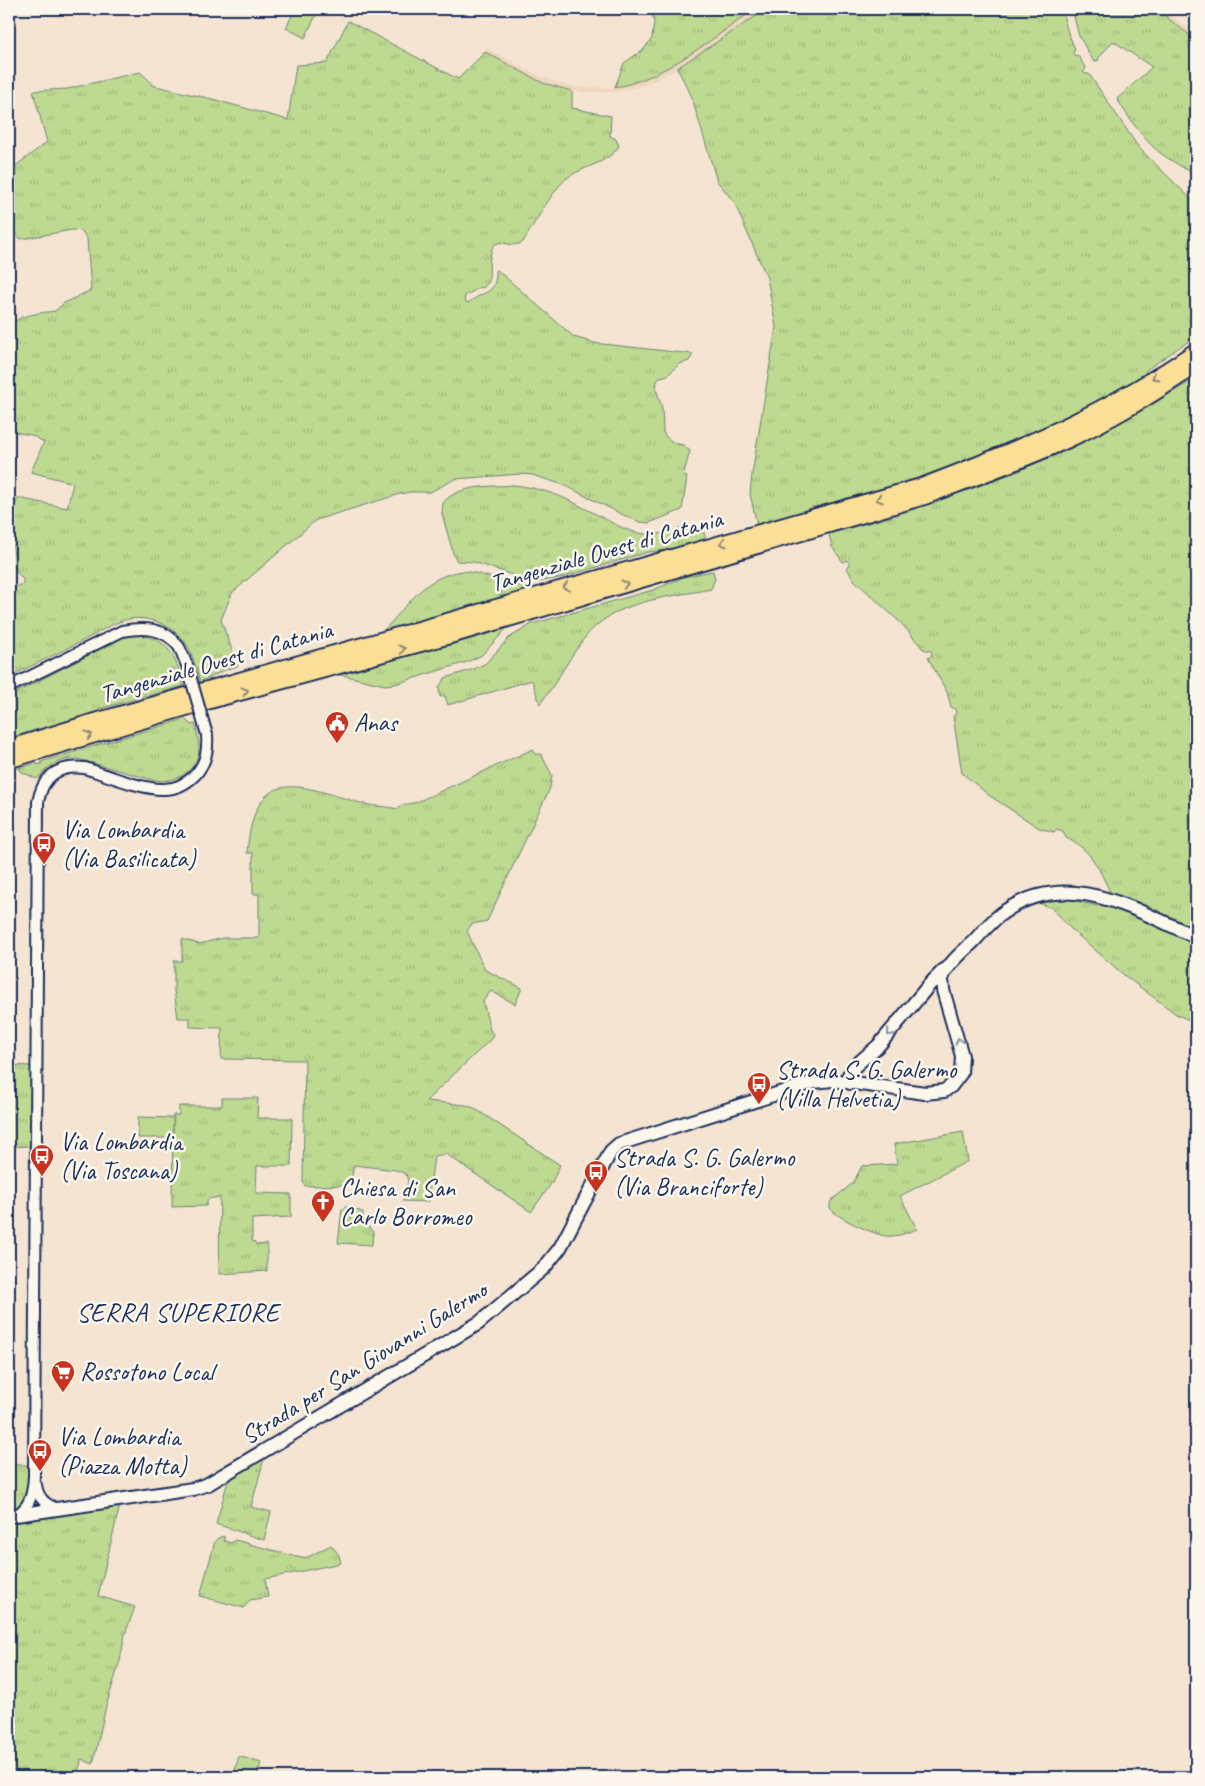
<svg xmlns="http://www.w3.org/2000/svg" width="1205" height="1786" font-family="Caveat,sans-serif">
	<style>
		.built { fill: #efd7be }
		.grass { fill: url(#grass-tufts); stroke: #6c8477 }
		.garden { fill: #bed990; stroke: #6c8477 }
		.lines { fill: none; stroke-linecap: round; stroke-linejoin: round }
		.tertiary-casing { stroke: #1b2f5e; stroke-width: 14 }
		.secondary-casing { stroke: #1b2f5e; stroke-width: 16 }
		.motorway-casing { stroke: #1b2f5e; stroke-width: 19 }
		.tertiary { stroke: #fbf7ec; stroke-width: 10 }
		.secondary { stroke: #fbf7ec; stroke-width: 12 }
		.motorway { stroke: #fbdf96; stroke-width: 15 }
		.tertiary-bridge-casing { stroke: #1b2f5e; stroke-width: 14; stroke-linecap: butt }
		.tertiary-bridge { stroke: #fbf7ec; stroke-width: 10 }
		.oneway { stroke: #8b877a }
		.oneway2 { stroke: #8b93a5 }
		.labels { text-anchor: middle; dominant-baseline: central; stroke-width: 5; stroke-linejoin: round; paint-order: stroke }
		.street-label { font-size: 25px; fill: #1b2f5e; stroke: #fbf7ec }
		.poi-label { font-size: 25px; fill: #1b2f5e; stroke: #fbf7ec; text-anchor: start }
		.neighbourhood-label { font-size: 26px; letter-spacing: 1px; fill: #1b2f5e; stroke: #fbf7ec }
	</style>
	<defs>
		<pattern id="grass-tufts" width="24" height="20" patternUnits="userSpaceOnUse" patternTransform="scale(1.25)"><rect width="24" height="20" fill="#bed990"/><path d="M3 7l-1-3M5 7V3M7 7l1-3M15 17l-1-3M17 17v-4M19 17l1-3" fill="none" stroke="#a3bb7f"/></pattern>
	</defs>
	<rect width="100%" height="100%" fill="#f4e4d1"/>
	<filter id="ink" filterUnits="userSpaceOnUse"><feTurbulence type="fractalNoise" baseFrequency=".02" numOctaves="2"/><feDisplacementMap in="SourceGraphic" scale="10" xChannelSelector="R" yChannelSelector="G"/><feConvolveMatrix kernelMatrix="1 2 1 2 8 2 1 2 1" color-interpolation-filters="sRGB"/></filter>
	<g filter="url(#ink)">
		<g class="built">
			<polygon points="755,9 767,9 671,72 642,86 615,92 581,92 553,87 533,78 485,52 487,48 535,74 564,85 581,88 618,87 640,81 668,67"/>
			<polygon points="1156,9 1163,9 1196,35 1196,40"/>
		</g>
		<g class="grass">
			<path d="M651,9h104c-38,26 -94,72 -140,78l9,-24 20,-14 8,-11 2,-15z"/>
			<path d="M767,9h295l5,21 8,19 -2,4 2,3 3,-1 8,14 -3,3 2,2h4l50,74 57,56v132l-50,34 -2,6c-61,34 -122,64 -188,90 -64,25 -132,41 -199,59l-7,-31 2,-20 24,-147 -9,-49 -33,-76 -17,-21 -26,-86 -14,-27z"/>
			<path d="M1072,9h84l40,31v124l-4,2 -3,5c-10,-6 -21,-12 -30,-19 -18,-15 -30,-34 -42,-53l35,-32 -39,-26 -15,18 1,1 -5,2 -15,-26z"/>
			<path d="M348,21l110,58 27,-27 58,31 29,8v17l39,8 -1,20 6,3 3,7c-11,18 -36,20 -52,32 -13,10 -34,48 -44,64 -7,4 -12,3 -19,1 -18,-5 -14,27 -15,39l-6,6 -3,-1 -15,9 -1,5 4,2c18,-14 29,-8 28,-34l78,68 20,6 99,11 -4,7 -10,3 -11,11 -8,2 -3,4 -1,8 6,18 1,25 3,5 8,6 9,2 7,6 -7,25 4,1 -5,33 -33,13 -9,-1 -19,-8 -57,-29 -32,-10 -11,-1 -66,5 -25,13h-20l-10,2 -84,26 -84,73 -11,27 17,46 -13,4 -25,12c-4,-13 -7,-29 -15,-40 -12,-16 -34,-26 -55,-23 -14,2 -29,12 -42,19 -26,13 -53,26 -79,39v-89l14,-3v-6l-7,-7 -4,-32 -2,-1 1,-24 7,-17 49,10 6,-25 -42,-11 13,-30 -13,-7 -22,-4v-106l13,-8 17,-4 16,-2 9,-8 27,-13 -4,-51 -5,-8 -10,-1 -51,9 -12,-10v-58l38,-29 -14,-51 34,-2 73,-17 12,11 -1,2 61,14 76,21 8,-55 31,-2z"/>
			<path d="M1196,378v645h-1l-19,-9 -51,-38 -54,-47 -19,-21 -16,-6 25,-4 37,8 12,-14c-12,-25 -18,-42 -44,-54l-3,-7 -6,-2 -3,3 -15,-4 -49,-32 -28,-23 -9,-57 3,-2 -1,-5 -4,-2 -4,-15 -19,-34 4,-3 -1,-4 -8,-2 -21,-25 -48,-44 -7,-12 3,-4 -3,-4 -4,2 -11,-15 -3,-13 64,-18 59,-20 67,-25 124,-61z"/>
			<path d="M514,485c26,3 49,11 72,24 19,9 38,23 59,25 17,2 33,-5 49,-9 9,2 10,7 12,15l-37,10 -21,2 -88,26 -18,3 -21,-1v-2l-47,-16 -17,-1 -3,-5 -12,-42 1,-11c15,-19 49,-16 71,-18z"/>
			<path d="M463,571l12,2 56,16 -148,42c26,-26 40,-55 80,-60z"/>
			<path d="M713,571l2,8 -4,10c-45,9 -99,11 -128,51 -16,21 -27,44 -43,64l-8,-24 -84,25 -3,-9 -5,1 -1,-10 6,-9 29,-9 12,-6 23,-25 23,-14 121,-34 31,-13z"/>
			<polygon points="508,627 482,655 467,662 395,684 385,685 337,674 498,628"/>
			<path d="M135,635c35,2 40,22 49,51l-85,23v2l-90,27v-42l113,-58z"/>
			<path d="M185,719l6,6 4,-1c2,8 4,16 4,24 -1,24 -25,36 -46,32l-75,-21c-19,-1 -30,7 -41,20l-11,-5h-2l-6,-6 19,-5 1,2 4,-1 -1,-2 6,-2z"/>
			<path d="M533,749l2,5h6l11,21 -2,13 -63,133 -15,3 -5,7 18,39 37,18 -7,16 -24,-13 -8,10 7,29 3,4 -2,5 -65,62 40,4 8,3 86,57 -9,19 -20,28 -85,-58 -12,2 -6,46 -25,-1 5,-20 -2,-7 -10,-4 -42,-5 -4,20 -45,1 -2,-4 2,-122 -84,-1 1,-31 -32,-1v-9h-12l-4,-27v-30h8v-22l17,5 24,-6h36v-44h-6v-41h-6c8,-92 53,-67 117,-49 11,3 23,2 34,5l2,-3 17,-4z"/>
			<polygon points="9,1065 31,1066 30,1146 9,1147"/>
			<polygon points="222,1098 258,1098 257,1118 292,1118 291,1166 257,1166 256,1193 291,1194 291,1217 252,1219 252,1241 255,1242 256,1245 267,1244 267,1271 219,1274 220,1197 208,1199 206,1206 172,1207 173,1115 179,1115 179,1106 222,1106"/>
			<path d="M963,1132l5,29 -68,35 17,33c-10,4 -20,8 -31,7 -11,-1 -51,-19 -56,-28v-5l2,-3 21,-17 9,-17 35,-2 -3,-20z"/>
			<polygon points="346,1207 363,1212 363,1221 373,1232 372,1245 338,1243 342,1209"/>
			<polygon points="265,1455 251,1507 271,1512 264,1540 216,1524 229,1477"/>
			<path d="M9,1465h20c0,19 1,38 -17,47l-3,-13z"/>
			<polygon points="120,1505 98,1596 135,1607 125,1634 120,1661 106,1706 93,1764 81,1759 80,1766 75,1777 9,1777 9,1657 16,1632 9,1633 9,1579 12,1578 9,1559 9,1522"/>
			<polygon points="224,1536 224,1541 231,1543 235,1540 301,1558 308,1557 331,1545 339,1555 341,1563 265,1579 268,1597 250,1600 244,1608 200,1596 215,1541 218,1538"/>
			<polygon points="239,1756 261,1763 257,1777 233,1777"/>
		</g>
		<g class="garden">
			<polygon points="295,9 319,9 305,38 286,28"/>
			<polygon points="138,1117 173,1118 173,1138 138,1138"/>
		</g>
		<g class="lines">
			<g class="tertiary-casing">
				<g id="tertiary">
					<path d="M9,687l113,-56c21,-4 43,-4 57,16 3,5 5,12 8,18"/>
					<path d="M36,1485c2,13 9,20 22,24"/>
					<path d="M17,1515c14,-10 16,-22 17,-39l4,-674c5,-27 21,-37 47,-34 21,7 59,22 79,21 12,0 23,-6 31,-14 11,-12 13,-24 12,-40"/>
				</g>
			</g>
			<g class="secondary-casing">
				<g id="secondary">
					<polyline points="851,1083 849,1079 849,1075 855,1066 879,1045 930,984 944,970"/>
					<path d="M9,1516l184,-27 15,-5 271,-161 65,-55 16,-20 51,-97 8,-7 195,-62 18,-2 93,13 19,-2 7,-5 10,-13 1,-17 -19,-66c0,-4 -1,-8 -1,-11 3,-13 23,-29 32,-38 8,-9 17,-19 27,-27 65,-48 132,-5 195,23"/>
				</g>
			</g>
			<g class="motorway-casing">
				<g id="motorway">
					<path d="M9,748l81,-25 833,-237c95,-36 189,-76 273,-135"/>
					<path d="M9,760l199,-59 244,-66 474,-139c47,-18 95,-35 141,-56 43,-20 90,-48 129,-75"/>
				</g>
			</g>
			<use href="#tertiary" class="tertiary"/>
			<use href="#secondary" class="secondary"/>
			<use href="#motorway" class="motorway"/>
			<g class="tertiary-bridge-casing">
				<polyline id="tertiary-bridge" points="187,665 207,735"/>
			</g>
			<use href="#tertiary-bridge" class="tertiary-bridge"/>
		</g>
		<defs><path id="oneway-chevron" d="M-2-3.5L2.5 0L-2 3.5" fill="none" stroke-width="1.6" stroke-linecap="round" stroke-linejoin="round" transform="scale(1.25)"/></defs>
		<g class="oneway">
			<use href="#oneway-chevron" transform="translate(1155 377) rotate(149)"/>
			<use href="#oneway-chevron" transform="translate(879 499) rotate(163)"/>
			<use href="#oneway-chevron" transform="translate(723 543) rotate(164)"/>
			<use href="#oneway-chevron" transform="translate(625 584) rotate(-16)"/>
			<use href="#oneway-chevron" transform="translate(566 587) rotate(164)"/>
			<use href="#oneway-chevron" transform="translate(402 649) rotate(-15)"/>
			<use href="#oneway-chevron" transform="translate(245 691) rotate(-15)"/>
			<use href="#oneway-chevron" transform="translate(89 735) rotate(-17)"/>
		</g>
		<g class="oneway2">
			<use href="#oneway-chevron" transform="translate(890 1033) rotate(131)"/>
			<use href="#oneway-chevron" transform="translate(959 1041) rotate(-106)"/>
		</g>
	</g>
	<defs>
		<g id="civic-pin" transform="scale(1.25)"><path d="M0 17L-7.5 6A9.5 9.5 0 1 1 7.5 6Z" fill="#c8321e" stroke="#fbf7ec"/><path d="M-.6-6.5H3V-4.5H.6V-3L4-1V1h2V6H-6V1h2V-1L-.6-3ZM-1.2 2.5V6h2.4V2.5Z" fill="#fff"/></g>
		<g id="bus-pin" transform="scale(1.25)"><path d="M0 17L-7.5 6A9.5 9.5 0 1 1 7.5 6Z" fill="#c8321e" stroke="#fbf7ec"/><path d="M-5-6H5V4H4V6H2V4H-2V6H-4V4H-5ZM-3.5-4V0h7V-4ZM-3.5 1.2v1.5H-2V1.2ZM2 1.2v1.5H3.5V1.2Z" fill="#fff"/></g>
		<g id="church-pin" transform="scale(1.25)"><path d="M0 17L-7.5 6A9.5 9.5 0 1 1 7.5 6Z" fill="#c8321e" stroke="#fbf7ec"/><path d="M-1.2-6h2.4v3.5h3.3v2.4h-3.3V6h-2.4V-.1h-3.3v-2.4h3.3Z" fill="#fff"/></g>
		<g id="supermarket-pin" transform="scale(1.25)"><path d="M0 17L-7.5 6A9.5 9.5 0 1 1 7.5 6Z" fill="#c8321e" stroke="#fbf7ec"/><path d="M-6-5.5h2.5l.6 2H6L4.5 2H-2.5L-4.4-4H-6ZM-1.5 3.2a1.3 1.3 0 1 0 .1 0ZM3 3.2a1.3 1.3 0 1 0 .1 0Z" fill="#fff"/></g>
	</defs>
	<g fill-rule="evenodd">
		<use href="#civic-pin" x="337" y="723"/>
		<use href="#bus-pin" x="44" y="844"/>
		<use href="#bus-pin" x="759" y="1084"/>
		<use href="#bus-pin" x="42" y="1156"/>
		<use href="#bus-pin" x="596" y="1172"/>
		<use href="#church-pin" x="323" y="1202"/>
		<use href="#supermarket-pin" x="63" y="1372"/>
		<use href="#bus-pin" x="40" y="1451"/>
	</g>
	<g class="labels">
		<g class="street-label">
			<text transform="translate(606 551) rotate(-16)">Tangenziale Ovest di Catania</text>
			<text transform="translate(216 662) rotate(-16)">Tangenziale Ovest di Catania</text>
			<text transform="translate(364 1363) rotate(-32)">Strada per San Giovanni Galermo</text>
		</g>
		<g class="poi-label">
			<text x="354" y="723">Anas</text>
			<text x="62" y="830">Via Lombardia<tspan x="62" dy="29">(Via Basilicata)</tspan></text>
			<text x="776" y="1070">Strada S. G. Galermo<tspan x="776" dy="29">(Villa Helvetia)</tspan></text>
			<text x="60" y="1142">Via Lombardia<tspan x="60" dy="29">(Via Toscana)</tspan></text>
			<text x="614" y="1158">Strada S. G. Galermo<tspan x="614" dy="29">(Via Branciforte)</tspan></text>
			<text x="340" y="1188">Chiesa di San<tspan x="340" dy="29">Carlo Borromeo</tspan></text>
			<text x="80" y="1372">Rossotono Local</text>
			<text x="58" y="1437">Via Lombardia<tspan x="58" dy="29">(Piazza Motta)</tspan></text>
		</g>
		<g class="neighbourhood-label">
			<text x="178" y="1312">SERRA SUPERIORE</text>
		</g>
	</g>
	<rect width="1205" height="1786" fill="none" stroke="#fbf7ec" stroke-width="30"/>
	<rect x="15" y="15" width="1175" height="1756" fill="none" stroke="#1b2f5e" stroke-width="2" filter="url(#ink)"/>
</svg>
